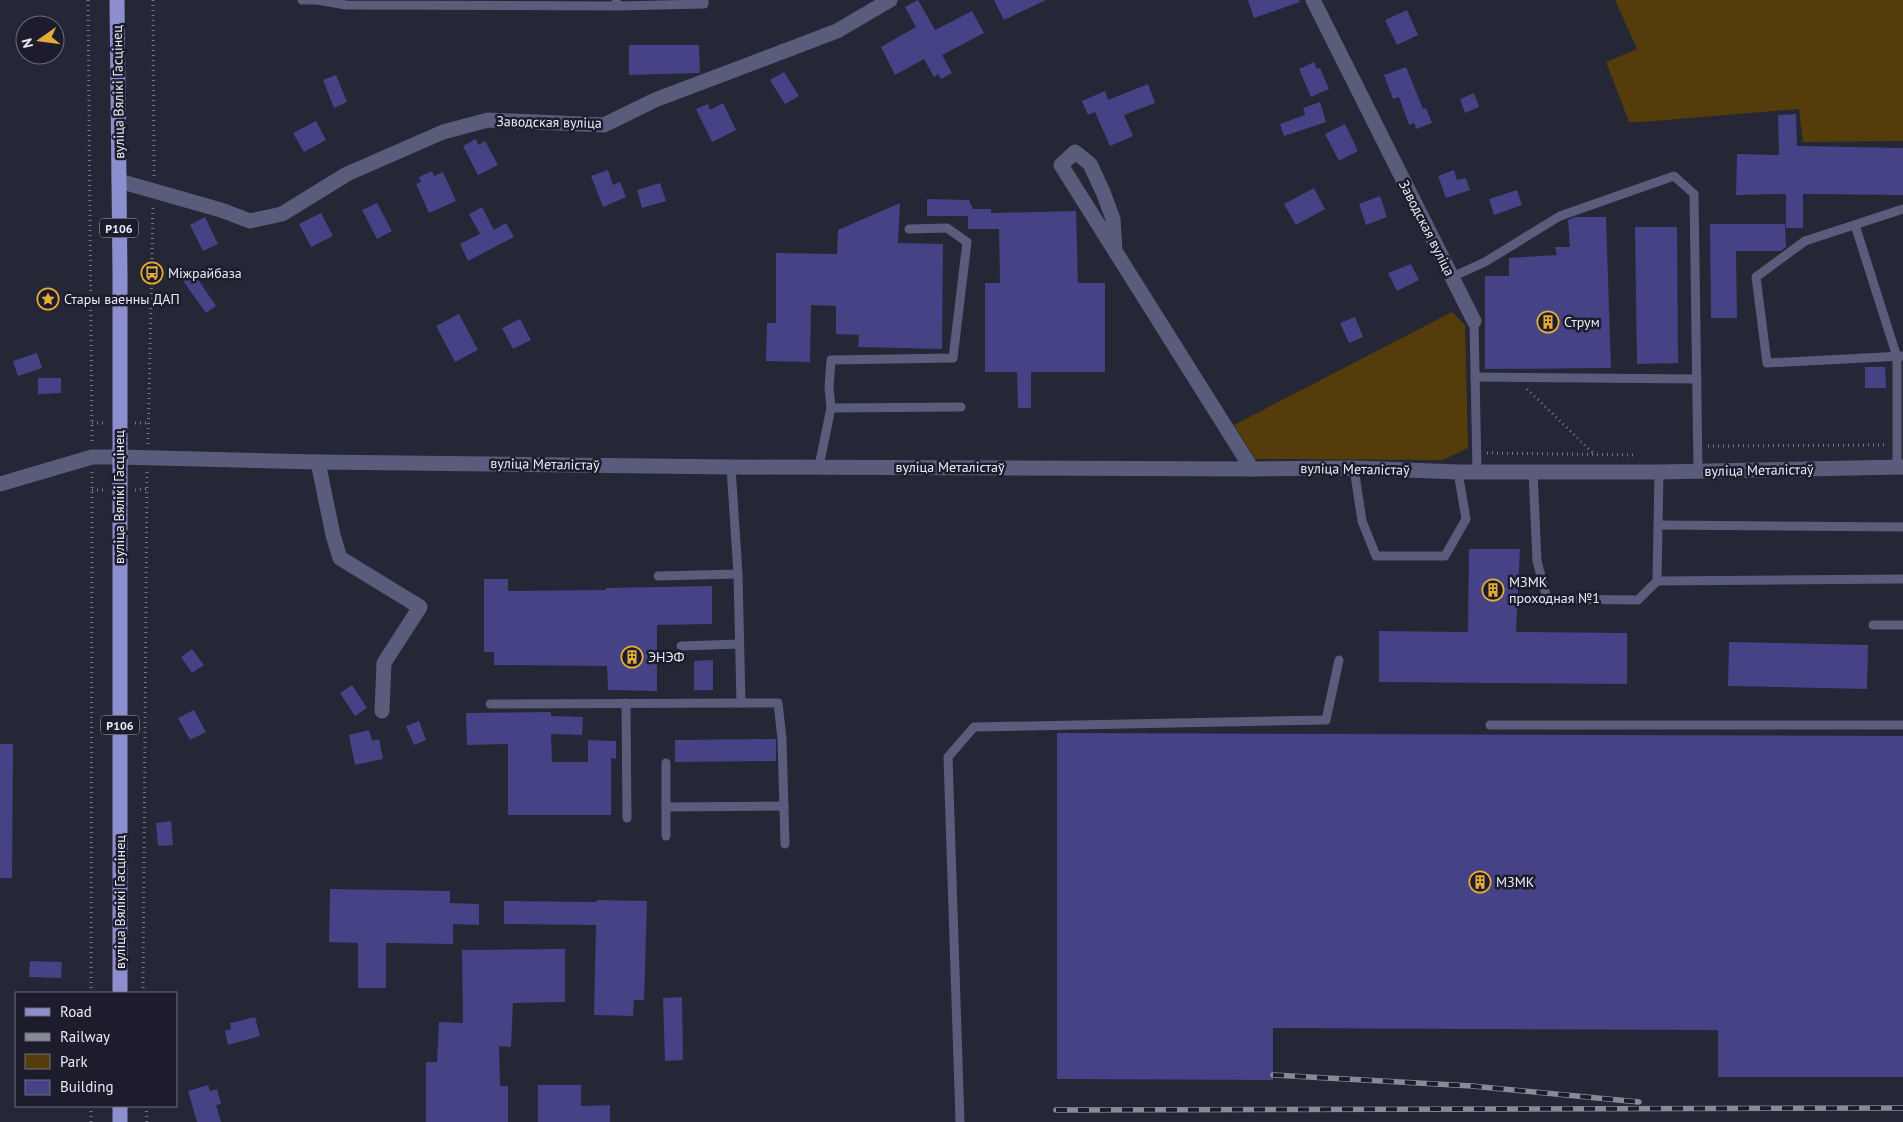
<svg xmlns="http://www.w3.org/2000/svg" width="1903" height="1122" font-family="'PT Sans',sans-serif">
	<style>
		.green { fill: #543d0a }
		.building { fill: #454286 }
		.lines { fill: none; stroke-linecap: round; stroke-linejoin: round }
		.path { stroke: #777886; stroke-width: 3; stroke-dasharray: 1 4; stroke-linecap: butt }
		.lane { stroke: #5a5c7b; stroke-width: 9 }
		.street { stroke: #5a5c7b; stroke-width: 15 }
		.primary { stroke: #8c8ece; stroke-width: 15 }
		.rail-casing { stroke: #898a97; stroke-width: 5.5 }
		.rail { stroke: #1c1c2c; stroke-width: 4; stroke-dasharray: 11; stroke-linecap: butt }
		.labels { text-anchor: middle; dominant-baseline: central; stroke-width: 5; stroke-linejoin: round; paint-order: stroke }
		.shield { fill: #1c1c2c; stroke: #acadb9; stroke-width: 1 }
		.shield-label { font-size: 12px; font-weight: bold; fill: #eaebf6 }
		.street-label { font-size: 14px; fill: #eaebf6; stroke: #1c1c2c }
		.poi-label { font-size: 14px; fill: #eaebf6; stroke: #1c1c2c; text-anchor: start }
	</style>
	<rect width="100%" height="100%" fill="#252636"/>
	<g class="green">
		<polygon points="1615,0 1903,0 1903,141 1803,142 1799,109 1642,122 1629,122 1606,62 1637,49"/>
		<polygon points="1452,312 1465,325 1468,448 1443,460 1255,459 1234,425"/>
	</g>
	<g class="building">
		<polygon points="918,0 935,30 972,11 984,33 942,55 952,73 941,79 938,74 934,77 924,59 895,75 881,47 916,27 905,7"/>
		<polygon points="994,0 1046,0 1004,20"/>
		<polygon points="1248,0 1299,0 1300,2 1254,18"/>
		<polygon points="1407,10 1418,35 1397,45 1385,20"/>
		<polygon points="629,45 699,45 700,73 629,75"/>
		<polygon points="1314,62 1317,69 1320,68 1329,89 1311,97 1299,69"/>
		<polygon points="1406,67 1423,109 1426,108 1432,123 1416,129 1414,123 1409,125 1399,97 1393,99 1384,75"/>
		<polygon points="784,72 799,96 785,104 770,80"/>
		<polygon points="336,75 347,102 334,108 323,80"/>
		<polygon points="1148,84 1155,103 1124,115 1133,136 1110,146 1095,112 1088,115 1082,101 1105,91 1108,100"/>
		<polygon points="1474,93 1479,107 1465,113 1460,99"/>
		<polygon points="1320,102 1326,122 1284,136 1280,124 1305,115 1303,108"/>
		<polygon points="723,103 736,130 712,142 696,109 708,104 710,110"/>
		<polygon points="1796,114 1797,146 1903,148 1903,195 1803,194 1803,228 1786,228 1786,194 1736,195 1737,154 1779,155 1778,115"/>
		<polygon points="316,121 326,140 304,152 293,133"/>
		<polygon points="1345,124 1358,151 1339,161 1325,134"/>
		<polygon points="476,139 478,145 485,141 498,165 478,175 463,146"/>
		<polygon points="608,170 613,185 620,182 626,197 603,207 591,176"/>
		<polygon points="1454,170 1457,180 1466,178 1470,190 1446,198 1438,176"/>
		<polygon points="432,171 434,176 443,172 456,201 429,213 416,184 421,182 419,177"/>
		<polygon points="660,183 666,201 642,208 637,190"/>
		<polygon points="1314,188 1325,209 1296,225 1284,204"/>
		<polygon points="1517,190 1522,205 1494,215 1489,199"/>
		<polygon points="1380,196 1387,217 1366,225 1359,204"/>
		<polygon points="927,199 969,200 973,209 991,209 991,213 1076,211 1078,283 1105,283 1105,372 1031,372 1031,408 1018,408 1017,372 985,372 985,283 1000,283 999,229 968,229 968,216 927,216"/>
		<polygon points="377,203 392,231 377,239 362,210"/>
		<polygon points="900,203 898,243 943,244 942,349 858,347 859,335 836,334 836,306 811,305 810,362 766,361 767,323 776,323 776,253 837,254 838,230"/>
		<polygon points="482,207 494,230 506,223 514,237 468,261 460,244 480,234 469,214"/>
		<polygon points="321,213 333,236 311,247 299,224"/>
		<polygon points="205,217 218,244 203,251 190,225"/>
		<polygon points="1575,217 1606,217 1611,368 1485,369 1485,276 1509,276 1509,258 1557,255 1555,247 1570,247 1568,220"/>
		<polygon points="1710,224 1785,224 1786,247 1781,251 1736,251 1737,318 1711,318"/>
		<polygon points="1635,227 1677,227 1678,363 1637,364"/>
		<polygon points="1411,264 1419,280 1397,291 1388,273"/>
		<polygon points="192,271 216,306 206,313 181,278"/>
		<polygon points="459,314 478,350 455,362 436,326"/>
		<polygon points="1355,317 1363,337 1349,343 1340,323"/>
		<polygon points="520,319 531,340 513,349 502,328"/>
		<polygon points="37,353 42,368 18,376 13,361"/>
		<polygon points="1865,367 1885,367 1886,388 1865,388"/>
		<polygon points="38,378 61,378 61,393 38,394"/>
		<polygon points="1469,549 1520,549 1516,632 1627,633 1627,684 1379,682 1379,631 1468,632"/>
		<polygon points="484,579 508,579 508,591 606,590 606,588 712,586 712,624 657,625 657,691 608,690 607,666 494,665 494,652 484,652"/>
		<polygon points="1729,642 1868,645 1867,689 1728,686"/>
		<polygon points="192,649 204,665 192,673 181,657"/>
		<polygon points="713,660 713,690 694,690 694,661"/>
		<polygon points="352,685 367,708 355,716 340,693"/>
		<polygon points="194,710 206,732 190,740 178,718"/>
		<polygon points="551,712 551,716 583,717 582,735 551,734 552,762 588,762 588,740 616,741 616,759 611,758 611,815 508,815 508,744 467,745 466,713"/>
		<polygon points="419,721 426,740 414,745 406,726"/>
		<polygon points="369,730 372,741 379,739 383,759 355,765 349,735"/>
		<polygon points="1057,733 1903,736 1903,1077 1718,1077 1718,1030 1273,1028 1273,1080 1057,1079"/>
		<polygon points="776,739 776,761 675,762 675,740"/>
		<polygon points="0,744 13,744 12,878 0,878"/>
		<polygon points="171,821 173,845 158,846 156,823"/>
		<polygon points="330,889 450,891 450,903 479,904 479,925 453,924 453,944 386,943 386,988 358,988 358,943 329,942"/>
		<polygon points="597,900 647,901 644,1000 634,1000 633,1016 594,1015 596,925 504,924 504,901 597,902"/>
		<polygon points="565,949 565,1002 513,1003 511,1047 499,1046 500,1086 508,1086 508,1122 426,1122 426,1062 437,1062 439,1022 463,1023 462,950"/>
		<polygon points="30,961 62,962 61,978 29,977"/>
		<polygon points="682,997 683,1060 665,1061 663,998"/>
		<polygon points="255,1017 260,1036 228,1045 225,1031 231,1029 230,1023"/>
		<polygon points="208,1085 210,1091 217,1089 221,1104 216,1105 221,1122 197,1122 188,1091"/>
		<polygon points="538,1085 581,1085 581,1106 610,1105 610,1122 538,1122"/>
	</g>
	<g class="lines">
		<g class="path">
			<polyline points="88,0 92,442"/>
			<polyline points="153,0 154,177"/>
			<polyline points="1527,389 1594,454"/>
			<polyline points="92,423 106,423"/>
			<polyline points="135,423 148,423"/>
			<polyline points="148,444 153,206"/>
			<polyline points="1708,446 1887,445"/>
			<polyline points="1487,453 1636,455"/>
			<polyline points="92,490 106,490"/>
			<polyline points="135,490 147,489"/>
			<polyline points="91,993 92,471"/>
			<polyline points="143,993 147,471"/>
			<polyline points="91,1106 91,1122"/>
			<polyline points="146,1106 147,1122"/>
		</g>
		<g class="lane">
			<polyline points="302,0 317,0 346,5 617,6 616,0"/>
			<polyline points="617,6 704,4 704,0"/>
			<polyline points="1903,209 1805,241 1756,277 1767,363 1903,356"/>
			<polyline points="1855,225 1897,357 1897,467"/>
			<polyline points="1452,277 1485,262 1560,216 1674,176 1694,194 1698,471"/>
			<polyline points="1474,321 1477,471"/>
			<polyline points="1475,377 1697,379"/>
			<polyline points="831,408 829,387 831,360 953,358 967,242 947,228 909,229"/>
			<polyline points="819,466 831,408 961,407"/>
			<polyline points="731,467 738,574 741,703 778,703 782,739 785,844"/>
			<polyline points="1354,468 1362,521 1376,556 1445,556 1466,519 1458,472"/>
			<polyline points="1533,472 1537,561 1547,599 1638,600 1657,581 1659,472"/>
			<polyline points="1659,525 1903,527"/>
			<polyline points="658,576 738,574"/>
			<polyline points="1657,581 1903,579"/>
			<polyline points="1873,625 1903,625"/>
			<polyline points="681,646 739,644"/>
			<polyline points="626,703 627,818"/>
			<polyline points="490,704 741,703"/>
			<polyline points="1490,725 1903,725"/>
			<polyline points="666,763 666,836"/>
			<polyline points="666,807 784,806"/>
			<polyline points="960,1122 948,757 974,727 1326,720 1339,660"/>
		</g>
		<g class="street">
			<polyline points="1313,0 1474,321"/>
			<polyline points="119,181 221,210 250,221 282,214 347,174 443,132 488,120 604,125 655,100 837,31 890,0"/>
			<polyline points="1115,251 1113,219 1103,192 1090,164 1075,152 1061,165 1252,469"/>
			<polyline points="318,462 333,535 340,558 420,607 384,663 382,711"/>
			<polyline points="0,484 92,457 119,457 318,462 731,467 1252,469 1354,468 1458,472 1659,472 1903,467"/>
		</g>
		<g class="primary">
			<polyline points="117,0 120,274 120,993"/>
			<polyline points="120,1106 120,1122"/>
		</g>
		<g class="rail-casing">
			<g id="rail">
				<polyline points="1273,1075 1472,1086 1639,1102"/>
				<polyline points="1056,1110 1903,1108"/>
			</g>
		</g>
		<use href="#rail" class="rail"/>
	</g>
	<defs>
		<g id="bus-ring" transform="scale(1.125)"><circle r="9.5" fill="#1c1c2c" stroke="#e5ad35" stroke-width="1.5"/><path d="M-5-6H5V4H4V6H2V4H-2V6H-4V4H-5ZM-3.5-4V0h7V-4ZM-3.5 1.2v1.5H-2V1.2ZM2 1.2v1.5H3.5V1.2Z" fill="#e5ad35"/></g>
		<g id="sight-ring" transform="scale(1.125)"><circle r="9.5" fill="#1c1c2c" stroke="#e5ad35" stroke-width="1.5"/><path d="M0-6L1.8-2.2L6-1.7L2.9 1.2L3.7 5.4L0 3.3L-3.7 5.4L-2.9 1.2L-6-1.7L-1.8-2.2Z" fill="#e5ad35"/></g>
		<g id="building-ring" transform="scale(1.125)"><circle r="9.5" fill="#1c1c2c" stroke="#e5ad35" stroke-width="1.5"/><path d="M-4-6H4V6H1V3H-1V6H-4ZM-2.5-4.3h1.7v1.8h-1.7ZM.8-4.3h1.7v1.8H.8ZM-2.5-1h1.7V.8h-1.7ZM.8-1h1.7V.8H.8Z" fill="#e5ad35"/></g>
	</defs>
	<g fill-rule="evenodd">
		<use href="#bus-ring" x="152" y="273"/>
		<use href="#sight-ring" x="48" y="299"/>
		<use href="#building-ring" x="1548" y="322"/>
		<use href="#building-ring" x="1493" y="590"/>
		<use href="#building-ring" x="632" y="657"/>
		<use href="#building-ring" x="1480" y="882"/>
	</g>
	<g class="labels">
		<g class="shield">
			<rect x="100" y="218.5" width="38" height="19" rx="4"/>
			<rect x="101" y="715.5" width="38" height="19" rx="4"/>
		</g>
		<g class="shield-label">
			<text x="119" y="228">Р106</text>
			<text x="120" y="725">Р106</text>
		</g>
		<g class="street-label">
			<text transform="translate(118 92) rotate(-91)">вуліца Вялікі Гасцінец</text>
			<text transform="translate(549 122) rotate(1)">Заводская вуліца</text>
			<text transform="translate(1427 228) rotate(63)">Заводская вуліца</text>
			<text transform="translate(545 464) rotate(1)">вуліца Металістаў</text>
			<text x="950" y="467">вуліца Металістаў</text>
			<text transform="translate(1355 469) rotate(1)">вуліца Металістаў</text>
			<text transform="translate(1759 470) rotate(-1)">вуліца Металістаў</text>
			<text transform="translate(119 497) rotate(-90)">вуліца Вялікі Гасцінец</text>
			<text transform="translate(120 902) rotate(-90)">вуліца Вялікі Гасцінец</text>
		</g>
		<g class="poi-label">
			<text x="168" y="273">Міжрайбаза</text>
			<text x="64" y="299">Стары ваенны ДАП</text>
			<text x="1564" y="322">Струм</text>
			<text x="1509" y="582">МЗМК<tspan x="1509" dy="16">проходная №1</tspan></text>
			<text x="648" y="657">ЭНЭФ</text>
			<text x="1496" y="882">МЗМК</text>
		</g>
	</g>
	<rect x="15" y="992" width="162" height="115" fill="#1c1c2c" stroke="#6e6f7d"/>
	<rect x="25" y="1008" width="25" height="8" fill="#8c8ece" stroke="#6e6f7d"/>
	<text x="60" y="1017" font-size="15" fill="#eaebf6">Road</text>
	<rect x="25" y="1033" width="25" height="8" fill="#898a97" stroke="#6e6f7d"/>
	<text x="60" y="1042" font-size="15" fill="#eaebf6">Railway</text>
	<rect x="25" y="1054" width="25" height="15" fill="#543d0a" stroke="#6e6f7d"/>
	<text x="60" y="1067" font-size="15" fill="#eaebf6">Park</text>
	<rect x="25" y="1080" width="25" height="15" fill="#454286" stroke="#6e6f7d"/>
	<text x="60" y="1092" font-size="15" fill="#eaebf6">Building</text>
	<g transform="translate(40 40) rotate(256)"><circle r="24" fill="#1c1c2c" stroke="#6e6f7d"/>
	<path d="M0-4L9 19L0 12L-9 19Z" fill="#e5ad35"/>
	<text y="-8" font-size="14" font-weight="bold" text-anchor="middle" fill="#eaebf6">N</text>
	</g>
</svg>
